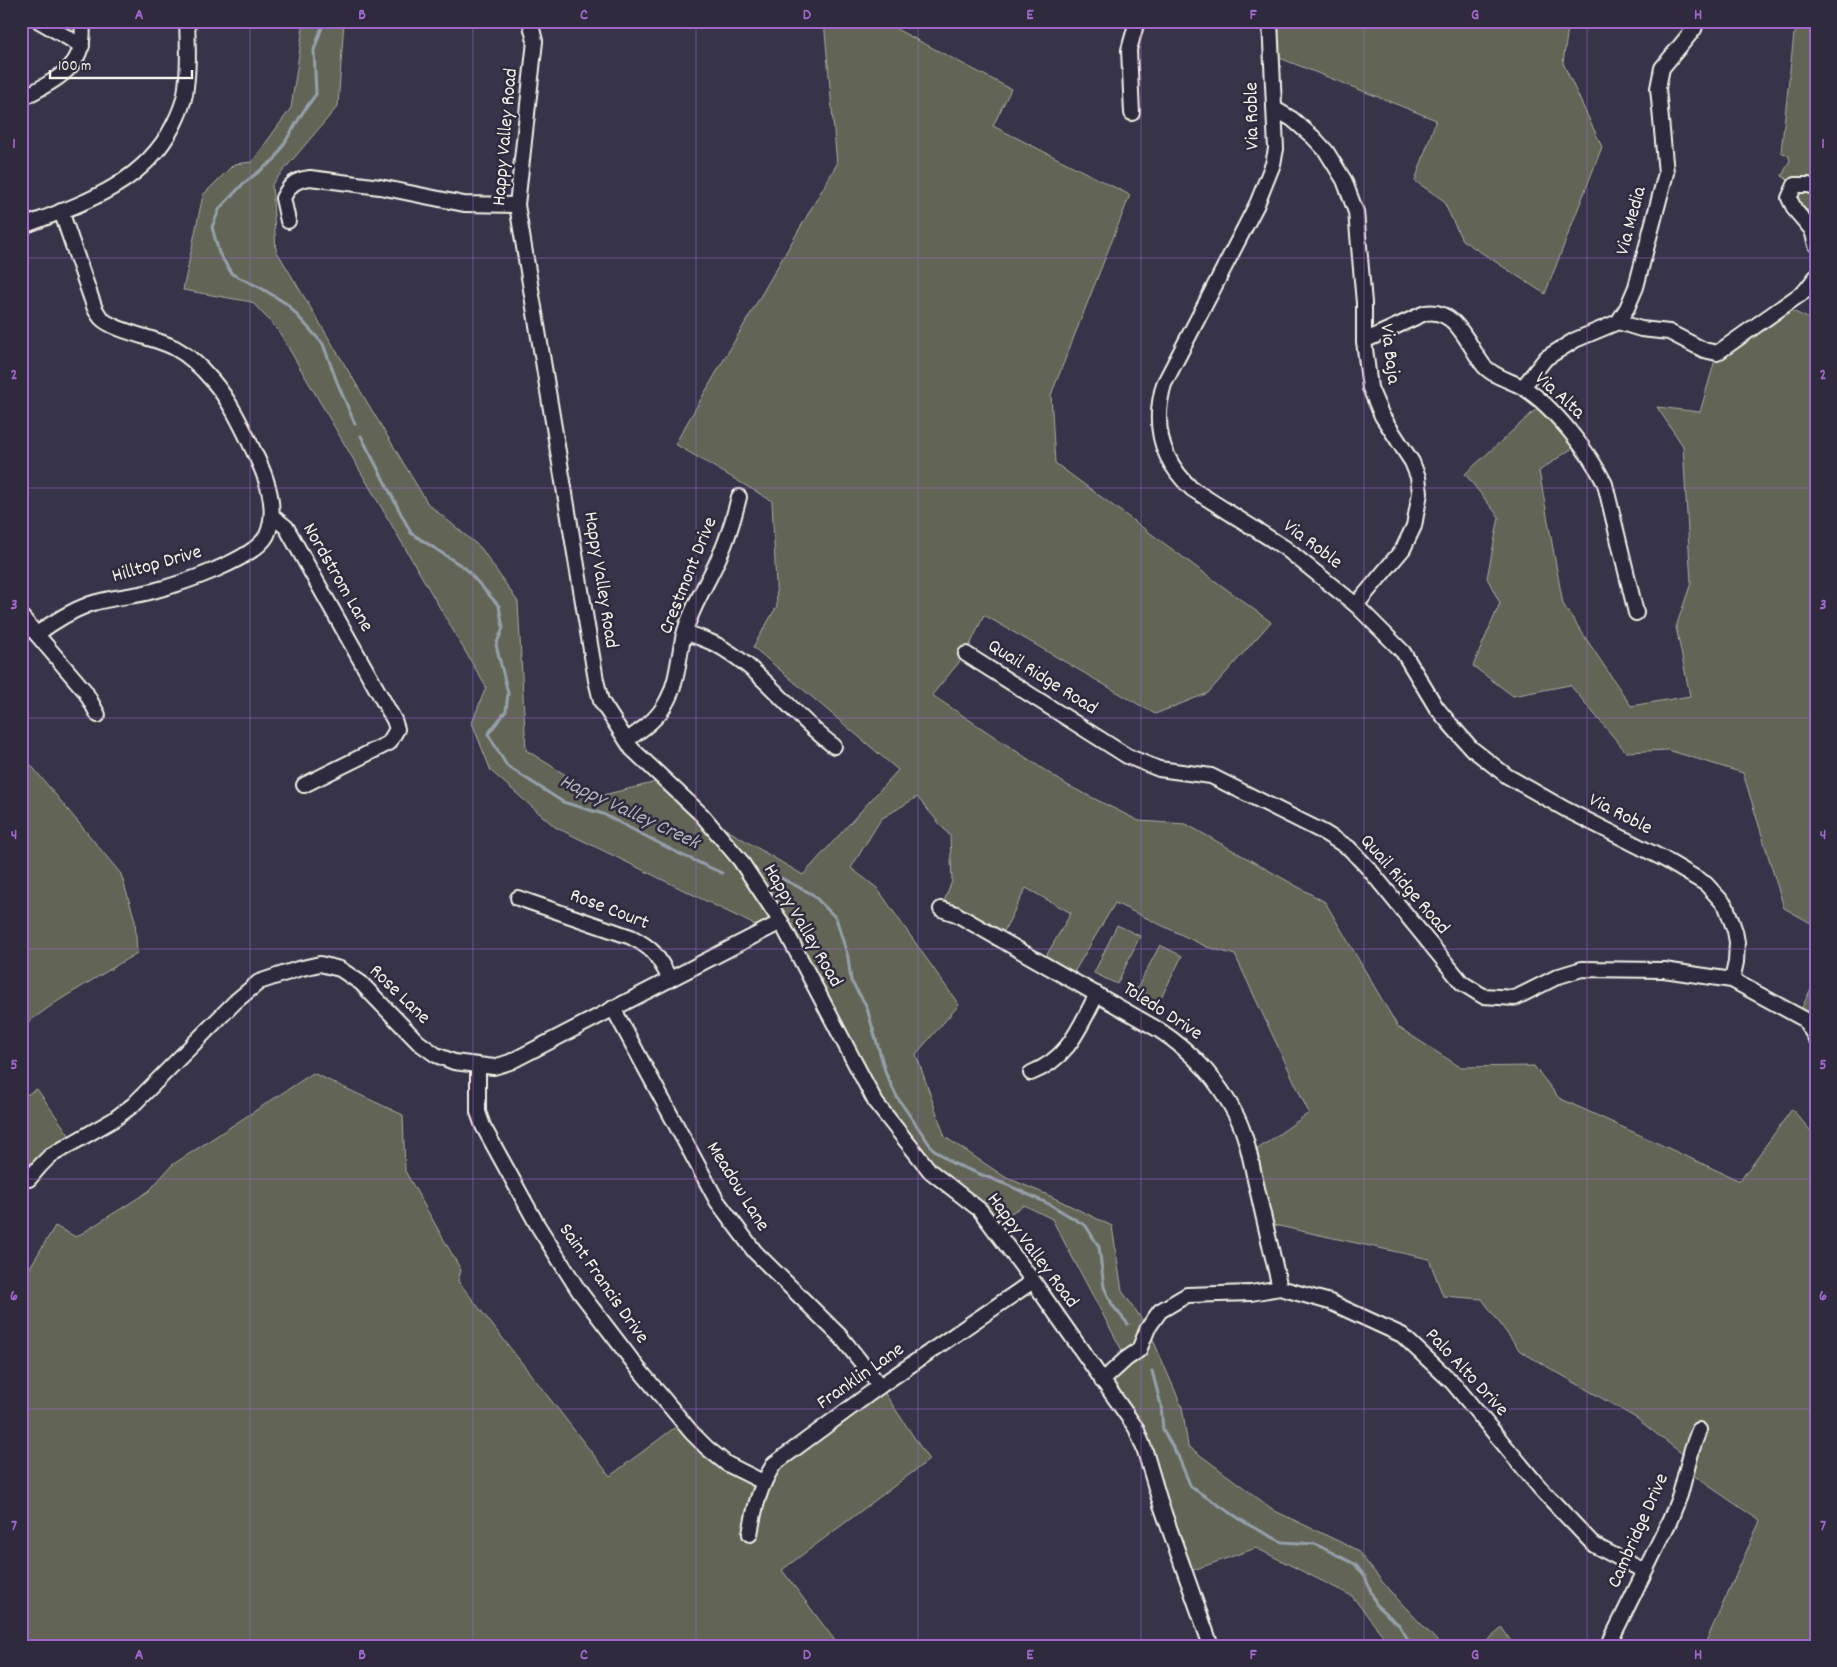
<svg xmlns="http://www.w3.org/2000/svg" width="1837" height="1667" font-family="Dekko,sans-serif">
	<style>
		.green { fill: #626557; stroke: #ababa0 }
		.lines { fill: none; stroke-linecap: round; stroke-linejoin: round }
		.stream { stroke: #96a0ab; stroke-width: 3 }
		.minor-casing { stroke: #f4f1e8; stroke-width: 18 }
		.minor { stroke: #2f2a3d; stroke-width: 14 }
		.grid { fill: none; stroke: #9f67cb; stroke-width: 1; stroke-opacity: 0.55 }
		.labels { text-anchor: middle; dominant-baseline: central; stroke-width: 5; stroke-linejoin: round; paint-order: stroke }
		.street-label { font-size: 20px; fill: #f4f1e8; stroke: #2f2a3d }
		.water-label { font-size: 21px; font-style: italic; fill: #aeb4ba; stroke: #2f2a3d }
		.neatline { fill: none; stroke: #9f67cb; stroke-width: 2 }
		.grid-label { font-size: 16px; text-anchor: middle; font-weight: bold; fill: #9f67cb }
	</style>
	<rect width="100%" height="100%" fill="#373449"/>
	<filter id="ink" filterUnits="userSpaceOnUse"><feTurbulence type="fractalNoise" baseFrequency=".02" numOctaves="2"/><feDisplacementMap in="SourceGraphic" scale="10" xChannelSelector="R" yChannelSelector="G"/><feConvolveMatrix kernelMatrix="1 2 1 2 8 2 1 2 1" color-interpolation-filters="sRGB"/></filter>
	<g filter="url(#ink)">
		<g class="green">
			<polygon points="304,21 344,21 338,106 272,184 276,250 428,504 481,548 518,602 526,750 599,796 665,780 702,815 803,875 898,770 753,647 777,606 772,501 675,444 837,164 824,21 881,21 1011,89 993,126 1130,195 1051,395 1055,463 1271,622 1208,693 1155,714 984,615 966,654 932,695 1067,785 1139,821 1186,824 1325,902 1398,1027 1460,1067 1534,1066 1559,1098 1740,1181 1792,1109 1816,1137 1816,1646 1704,1646 1760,1521 1687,1471 1694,1463 1636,1418 1520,1351 1482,1299 1443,1296 1429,1259 1265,1223 1249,1155 1309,1113 1235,955 1207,947 1115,903 1070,979 1042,963 1071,913 1026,888 1000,939 941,909 952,881 950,836 917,797 881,819 851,868 877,888 959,1005 916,1054 945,1137 1005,1177 1048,1195 1112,1226 1122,1291 1148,1328 1182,1407 1188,1446 1275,1511 1357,1550 1389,1590 1442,1646 1391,1646 1352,1596 1256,1548 1185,1573 1145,1451 1102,1381 1126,1358 1052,1219 1024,1205 992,1225 897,1131 781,922 765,930 555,827 491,771 472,723 486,687 278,330 252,302 183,290 203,195 234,164 252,162 291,108"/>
			<polygon points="1270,21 1569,21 1563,63 1602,147 1545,294 1462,240 1443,200 1415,181 1436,120 1272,55"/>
			<polygon points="1808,21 1816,21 1816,216 1789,198 1795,185 1782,176 1790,160 1788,155 1781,152 1794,34"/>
			<polygon points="1782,306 1816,322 1816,926 1784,908 1743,773 1668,750 1626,752 1570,685 1513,696 1473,666 1500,603 1487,578 1499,517 1465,474 1543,403 1580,443 1539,471 1563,604 1631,706 1690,696 1676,627 1691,583 1683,446 1657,407 1700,412 1717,353"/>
			<polygon points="21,753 121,874 135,920 137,953 58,1001 21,1027"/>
			<polygon points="1117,925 1140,936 1117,984 1094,973"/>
			<polygon points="1160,945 1182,956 1158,1004 1135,992"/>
			<polygon points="1816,978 1816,1038 1798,1016"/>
			<polygon points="313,1073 403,1115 405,1171 461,1270 458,1281 610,1476 682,1422 692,1433 763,1482 880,1386 929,1460 782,1570 839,1646 21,1646 21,1282 55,1226 76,1237 149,1191 172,1165"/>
			<polygon points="37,1089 74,1142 33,1173 21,1175 21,1098"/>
			<polygon points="1502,1628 1514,1646 1481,1646"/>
		</g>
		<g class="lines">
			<g class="stream">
				<polyline points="324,21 314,50 316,94 303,112 275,159 243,184 220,208 212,227 219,253 232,274 261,288 287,304 323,344 337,382 355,424"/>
				<polyline points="361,436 411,533 465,568 499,606 503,628 496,645 508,693 506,711 488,734 507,766 563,802 603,814 682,855 722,873"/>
				<polyline points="777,876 812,894 836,918 848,957 851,981 866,1005 886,1074 897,1097 932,1148 952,1163 1010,1186 1051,1205 1086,1226 1099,1247 1104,1287 1113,1306 1128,1324"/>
				<polyline points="1152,1371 1161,1405 1163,1430 1178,1456 1191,1487 1249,1525 1282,1542 1315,1544 1355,1564 1365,1577 1377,1606 1399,1625 1412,1646"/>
			</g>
			<g class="minor-casing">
				<g id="minor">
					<polyline points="39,21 82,46"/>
					<polyline points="530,21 535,41 517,205 596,680 601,701 632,749 702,815 740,860 781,922 876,1103 930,1171 980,1210 1033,1281 1136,1428 1145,1451 1161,1505 1211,1646"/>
					<path d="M1270,21l6,128 -3,15 -16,40 -93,180c-12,41 -3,76 28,105l93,59 71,57 47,47 33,55 14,17 21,24 36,28 58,33 99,50 42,25 20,22 9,25 2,11 -1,20 -4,18"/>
					<path d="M21,99c35,-20 67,-31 61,-78"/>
					<polyline points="1275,109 1292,119 1313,137 1326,151 1344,180 1356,212 1364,303 1364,341 1370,388 1382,416 1412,462 1418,477 1420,493 1414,526 1403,549 1356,605"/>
					<polyline points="1132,113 1129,50 1137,21"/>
					<polyline points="1816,187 1808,185 1795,185 1789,198 1795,210 1812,230 1816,245"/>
					<path d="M288,221l-5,-23c7,-13 11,-18 27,-20l70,9 84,17 53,1"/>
					<path d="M21,227c59,-23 121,-41 152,-101 5,-10 10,-21 12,-32 4,-24 3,-48 2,-73"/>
					<polyline points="1618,322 1641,329 1669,332 1704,350 1717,353 1805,291 1816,277"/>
					<path d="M1364,341l61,-28c32,-6 44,35 59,53 10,11 28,15 40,22 29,18 66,65 81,96l31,129"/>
					<polyline points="1523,387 1546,358 1575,340 1618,322 1627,308 1636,287 1666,173 1658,88 1662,68 1694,29 1697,21"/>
					<polyline points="272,516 286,527 394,720 397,729 389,743 304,785"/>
					<polyline points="21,616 85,691 98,715"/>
					<path d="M685,632c12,5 27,9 39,17 42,25 70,68 110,97"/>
					<path d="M37,634c16,-12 34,-23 53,-30 20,-7 42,-7 63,-13 27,-7 101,-31 114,-56 11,-25 1,-54 -10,-77 -13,-27 -25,-55 -45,-78 -11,-13 -22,-24 -37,-32 -18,-10 -62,-17 -74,-30 -2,-2 -4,-6 -6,-9l-34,-98"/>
					<polyline points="966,654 1127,756 1159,769 1211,776 1323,832 1349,848 1369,869 1462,983 1483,996 1515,998 1559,976 1582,969 1664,970 1732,980 1804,1019 1816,1038"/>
					<path d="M627,740c16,-11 31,-21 40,-39 12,-22 11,-47 18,-70 8,-27 24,-50 35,-76 9,-19 14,-38 19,-58"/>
					<path d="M518,898l113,39c25,13 26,19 39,42"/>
					<path d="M941,909l15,5 203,116c35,23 59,50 78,87 10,20 14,45 19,67 8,35 16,69 24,104"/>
					<polyline points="613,1008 717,1201 755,1252 841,1337 880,1386"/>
					<polyline points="478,1066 478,1112 483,1126 538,1226 579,1291 637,1367 692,1433 707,1448 727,1464 763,1482"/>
					<path d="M1031,1073c38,-15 48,-45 66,-79"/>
					<polyline points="29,1179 40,1166 50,1156 113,1120 133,1105 236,1001 259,982 298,969 320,964 340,969 361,983 418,1042 436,1055 454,1062 494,1067 510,1062 781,922"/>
					<polyline points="1102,1381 1126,1359 1139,1350 1148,1328 1160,1311 1187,1295 1251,1293 1280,1288 1330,1302 1402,1335 1453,1383 1540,1488 1594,1545 1644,1571"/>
					<path d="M750,1534c5,-28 9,-46 24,-70l106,-78 153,-105"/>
					<polyline points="1611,1646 1611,1640 1670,1520 1680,1495 1692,1449 1699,1430"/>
				</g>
			</g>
			<use href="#minor" class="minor"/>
		</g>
	</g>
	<path class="grid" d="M250,21v1625M473,21v1625M696,21v1625M918,21v1625M1141,21v1625M1364,21v1625M1587,21v1625M21,258h1795M21,488h1795M21,718h1795M21,949h1795M21,1179h1795M21,1409h1795"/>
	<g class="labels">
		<g class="street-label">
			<text transform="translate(1253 116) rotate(-91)">Via Roble</text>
			<text transform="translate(506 137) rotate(-85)">Happy Valley Road</text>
			<text transform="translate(1632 221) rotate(-75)">Via Media</text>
			<text transform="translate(1389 354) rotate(83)">Via Baja</text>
			<text transform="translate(1559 396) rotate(42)">Via Alta</text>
			<text transform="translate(1312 545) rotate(37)">Via Roble</text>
			<text transform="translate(157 565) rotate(-16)">Hilltop Drive</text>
			<text transform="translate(689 576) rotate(-68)">Crestmont Drive</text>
			<text transform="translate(337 578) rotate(60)">Nordstrom Lane</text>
			<text transform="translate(600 580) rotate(81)">Happy Valley Road</text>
			<text transform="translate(1042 678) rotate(32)">Quail Ridge Road</text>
			<text transform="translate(1620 815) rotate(27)">Via Roble</text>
			<text transform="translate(1404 885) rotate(49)">Quail Ridge Road</text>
			<text transform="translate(609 910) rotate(21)">Rose Court</text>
			<text transform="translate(802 926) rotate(60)">Happy Valley Road</text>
			<text transform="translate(399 995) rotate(44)">Rose Lane</text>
			<text transform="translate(1162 1012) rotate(33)">Toledo Drive</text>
			<text transform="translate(737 1187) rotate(58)">Meadow Lane</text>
			<text transform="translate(1032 1251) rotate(53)">Happy Valley Road</text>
			<text transform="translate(603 1284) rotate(55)">Saint Francis Drive</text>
			<text transform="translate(1466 1373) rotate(47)">Palo Alto Drive</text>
			<text transform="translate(861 1377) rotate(-35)">Franklin Lane</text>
			<text transform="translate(1639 1531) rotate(-66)">Cambridge Drive</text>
		</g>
		<g class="water-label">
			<text transform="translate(629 813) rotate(25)">Happy Valley Creek</text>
		</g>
	</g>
	<rect width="1837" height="1667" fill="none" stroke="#2f2a3d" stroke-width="55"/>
	<path d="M50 70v8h142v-8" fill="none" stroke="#f4f1e8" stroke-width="2.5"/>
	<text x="58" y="70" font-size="15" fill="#f4f1e8" stroke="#2f2a3d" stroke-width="4" paint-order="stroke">100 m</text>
	<rect x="28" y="28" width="1782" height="1612" class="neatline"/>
	<g class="grid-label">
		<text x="139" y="19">A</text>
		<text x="362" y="19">B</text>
		<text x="584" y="19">C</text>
		<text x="807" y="19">D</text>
		<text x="1030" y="19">E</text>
		<text x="1253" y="19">F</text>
		<text x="1475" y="19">G</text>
		<text x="1698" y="19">H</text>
		<text x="14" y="148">1</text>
		<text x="1823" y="148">1</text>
		<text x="14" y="379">2</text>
		<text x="1823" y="379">2</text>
		<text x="14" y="609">3</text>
		<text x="1823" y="609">3</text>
		<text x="14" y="839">4</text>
		<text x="1823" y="839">4</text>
		<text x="14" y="1069">5</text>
		<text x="1823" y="1069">5</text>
		<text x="14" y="1300">6</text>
		<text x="1823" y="1300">6</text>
		<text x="14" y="1530">7</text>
		<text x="1823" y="1530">7</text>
		<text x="139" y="1659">A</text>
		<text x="362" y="1659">B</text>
		<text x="584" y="1659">C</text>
		<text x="807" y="1659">D</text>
		<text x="1030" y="1659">E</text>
		<text x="1253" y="1659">F</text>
		<text x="1475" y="1659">G</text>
		<text x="1698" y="1659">H</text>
	</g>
</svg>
